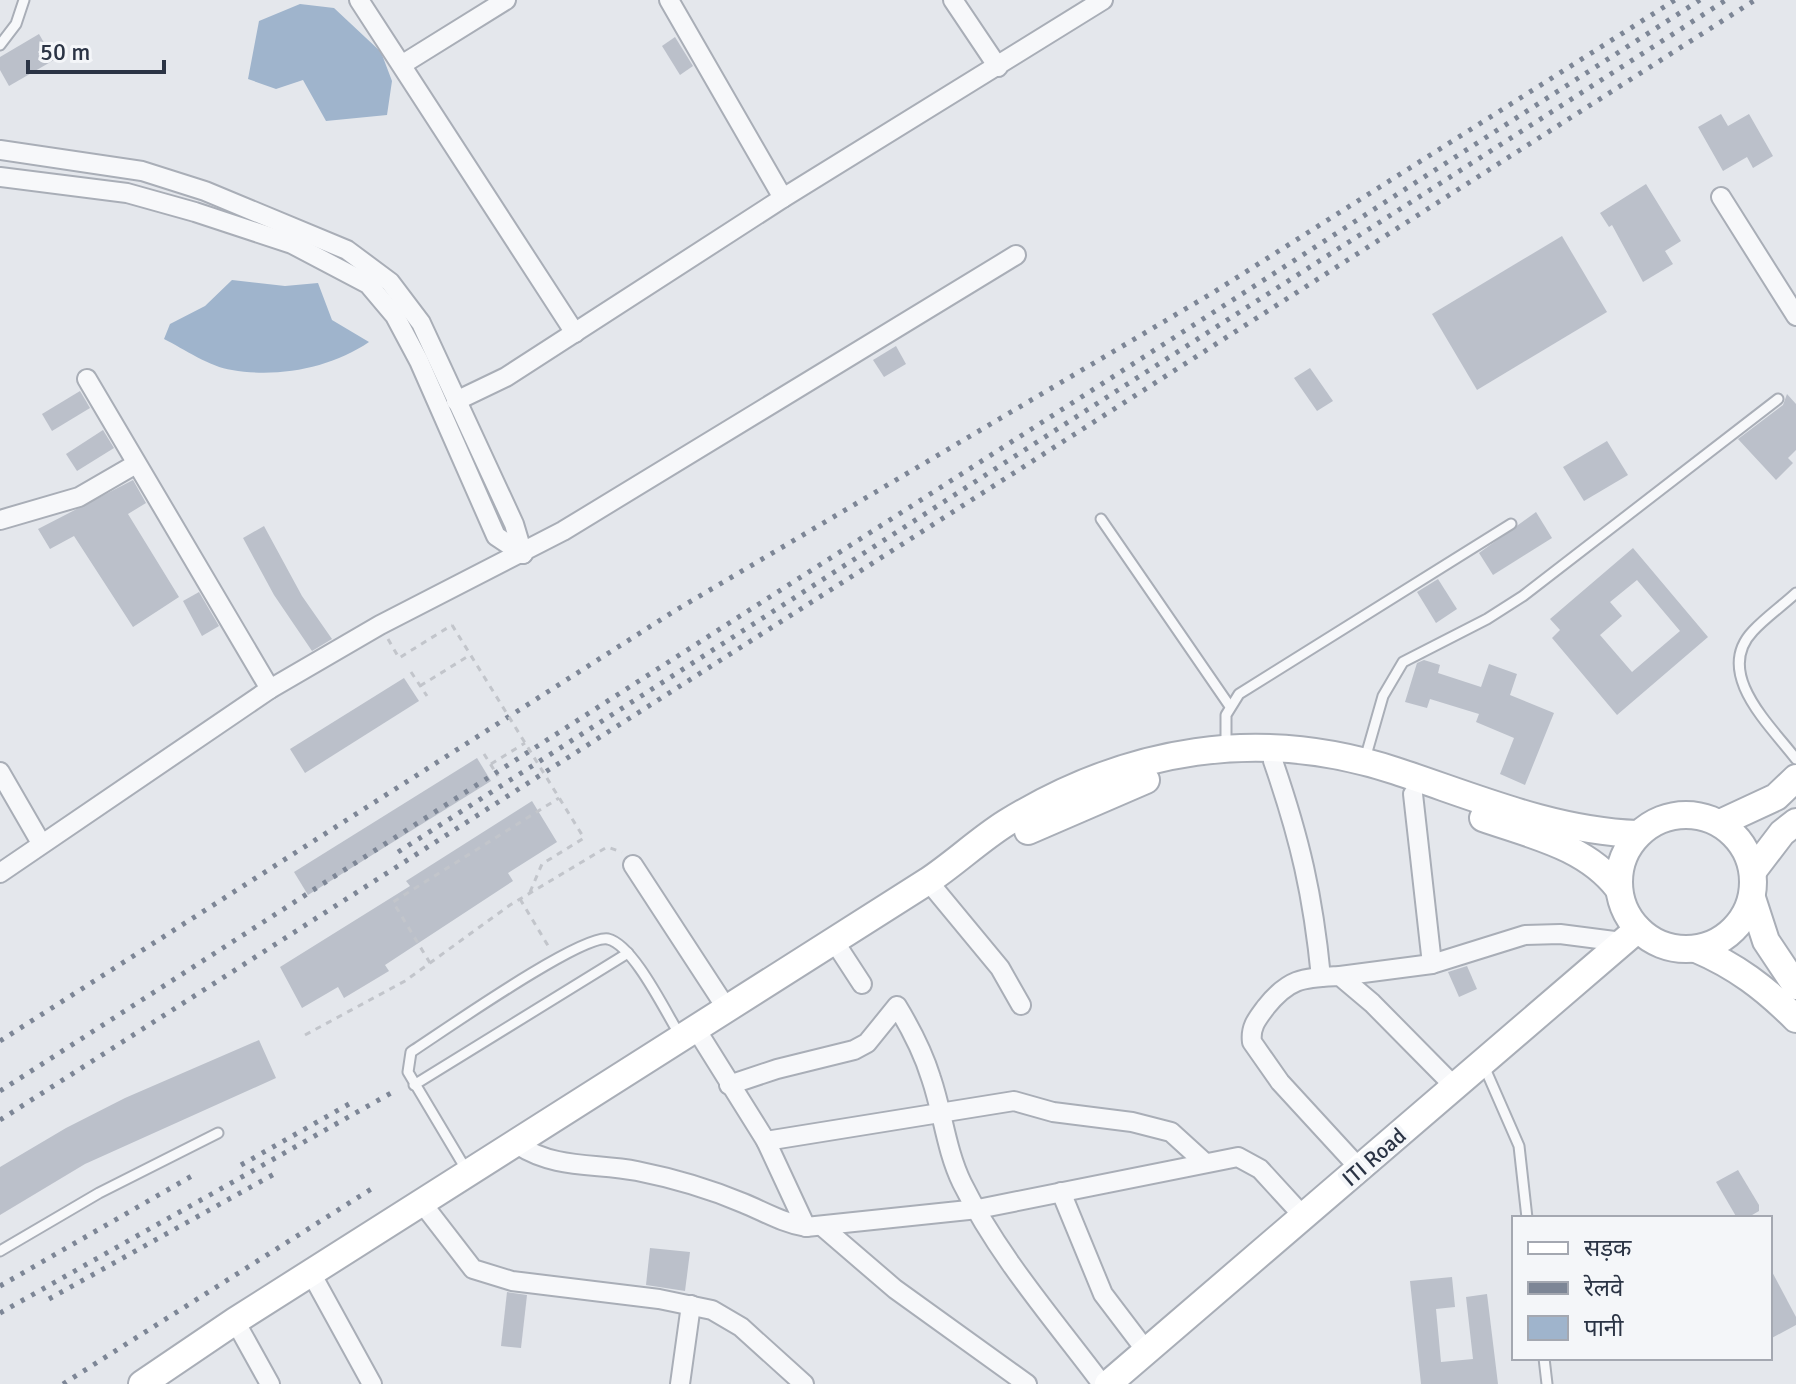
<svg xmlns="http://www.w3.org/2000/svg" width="1796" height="1384" font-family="Signika,'Noto Sans Devanagari',sans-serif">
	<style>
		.water { fill: #9fb4cc }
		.building { fill: #bbc0ca; fill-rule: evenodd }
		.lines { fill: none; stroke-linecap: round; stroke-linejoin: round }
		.lane-casing { stroke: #a9aeb7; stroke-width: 13 }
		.street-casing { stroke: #a9aeb7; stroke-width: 22 }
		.secondary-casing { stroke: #a9aeb7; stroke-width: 30 }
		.path { stroke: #c2c5cb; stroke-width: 3; stroke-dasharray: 6 6; stroke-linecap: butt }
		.lane { stroke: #f7f8fa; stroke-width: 9 }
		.street { stroke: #f7f8fa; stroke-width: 18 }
		.secondary { stroke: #fff; stroke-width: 26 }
		.rail { stroke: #7d8696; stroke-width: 5; stroke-dasharray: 4 8; stroke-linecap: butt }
		.path-bridge { stroke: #c2c5cb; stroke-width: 3; stroke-dasharray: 6 6; stroke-linecap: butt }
		.labels { text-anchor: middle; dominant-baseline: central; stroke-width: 8; stroke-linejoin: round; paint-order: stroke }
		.street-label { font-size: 22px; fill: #2b3445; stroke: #f4f6f9 }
	</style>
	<rect width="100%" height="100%" fill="#e4e7ec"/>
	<g class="water">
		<polygon points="300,4 334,8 381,52 392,81 387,115 326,121 303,80 276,89 248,79 259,21"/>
		<path d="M232,280l53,6 33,-3 14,37 37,22c-38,26 -91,36 -137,28 -22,-3 -48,-21 -68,-31l6,-15 35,-18z"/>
	</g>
	<g class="building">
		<polygon points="39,34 54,60 9,86 0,70 0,57"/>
		<polygon points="675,37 693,66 680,75 662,46"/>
		<polygon points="1721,114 1728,126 1749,114 1773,156 1753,168 1747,157 1723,171 1698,127"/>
		<polygon points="1646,184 1681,241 1665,251 1673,264 1643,282 1612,225 1609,227 1600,213"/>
		<polygon points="1562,236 1607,312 1477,390 1432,314"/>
		<polygon points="896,346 906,364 884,377 873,360"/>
		<polygon points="1310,368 1333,401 1317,411 1294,378"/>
		<polygon points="80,391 90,408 52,431 42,414"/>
		<polygon points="1787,394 1796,404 1796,450 1788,458 1793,463 1776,480 1738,439 1783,405"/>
		<polygon points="103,430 114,448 77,471 66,454"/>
		<polygon points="1607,441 1628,475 1584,501 1563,467"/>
		<polygon points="133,480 146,503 128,514 179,597 133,627 74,536 50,549 38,529"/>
		<polygon points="1536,512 1552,538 1493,575 1479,553"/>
		<polygon points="264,526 302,596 332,639 312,651 274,595 243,538"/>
		<path d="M1633,548l75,89 -91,78 -65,-77 8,-8 -10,-11zM1637,580l43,51 -48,41 -32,-37 22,-19 -12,-14z"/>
		<polygon points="1438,579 1457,609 1436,623 1417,592"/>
		<polygon points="199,592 219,626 202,636 183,601"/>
		<polygon points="1424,660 1440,665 1438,673 1481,687 1489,664 1517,674 1510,695 1554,713 1525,785 1500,774 1514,738 1476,722 1479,714 1430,699 1427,708 1405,702 1417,663"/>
		<polygon points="404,678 419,701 305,773 290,749"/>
		<polygon points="477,758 491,781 308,895 294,872"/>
		<polygon points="532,801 557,842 508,873 513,881 385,965 389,971 344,998 338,987 302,1008 280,967 410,886 406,881"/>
		<polygon points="1467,966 1477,989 1459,997 1448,972"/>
		<polygon points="259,1040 276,1078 85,1164 0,1215 0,1167 66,1128 125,1098"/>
		<polygon points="1738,1170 1759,1205 1759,1211 1747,1218 1737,1218 1716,1182"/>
		<polygon points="650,1248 690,1252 685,1291 646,1285"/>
		<polygon points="1770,1268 1796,1317 1796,1325 1770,1339"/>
		<polygon points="1452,1277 1455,1307 1436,1309 1441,1362 1473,1359 1466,1297 1487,1294 1498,1384 1421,1384 1410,1281"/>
		<polygon points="507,1292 527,1295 521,1348 501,1346"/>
	</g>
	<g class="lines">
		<g class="lane-casing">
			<g id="lane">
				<polyline points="0,45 16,24 24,0"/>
				<polyline points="1101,519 1229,705"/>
				<path d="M1796,593c-14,13 -30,24 -43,38 -40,42 17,94 43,128"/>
				<polyline points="1226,748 1226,715 1239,694 1511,524"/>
				<polyline points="1365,759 1383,696 1403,662 1487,619 1523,596 1778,399"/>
				<polyline points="1484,1066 1519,1146 1527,1218"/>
				<polyline points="414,1085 628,953"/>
				<path d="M467,1171l-59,-99 3,-20c31,-20 170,-118 197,-113 26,6 59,76 73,98"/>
				<polyline points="0,1251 99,1193 218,1133"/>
				<polyline points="1544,1358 1547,1384"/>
			</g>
		</g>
		<g class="street-casing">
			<g id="street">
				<polyline points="359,0 575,333"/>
				<polyline points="669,0 783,198"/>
				<polyline points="953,0 998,67"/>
				<polyline points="403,64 506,0"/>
				<polyline points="0,150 142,171 205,191 347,250 390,282 421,323 514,524 523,554"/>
				<polyline points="0,177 127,193 195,212 292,244 368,284 395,316 419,361 496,536 523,554"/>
				<polyline points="1721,197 1796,316"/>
				<polyline points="87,379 270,689"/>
				<polyline points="456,401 506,377 783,198 1103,0"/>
				<polyline points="0,520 79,497 136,464"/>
				<path d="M1273,761c27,78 40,134 48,216"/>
				<polyline points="0,772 41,843"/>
				<polyline points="1413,794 1432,964"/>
				<polyline points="633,865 727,1009"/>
				<polyline points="0,873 270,689 380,625 563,531 1016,255"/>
				<polyline points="928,881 1000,968 1021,1005"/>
				<polyline points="834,941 862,984"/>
				<polyline points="1340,976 1432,964 1525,935 1560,934 1622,942"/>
				<polyline points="696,1029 766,1141 806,1227"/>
				<path d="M729,1085l48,-16 77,-19 13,-7 30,-37c14,23 26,46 34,72 12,35 15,72 31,105 36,73 92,137 140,201"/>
				<polyline points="766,1141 1014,1101 1053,1112 1132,1122 1171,1132 1204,1162"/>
				<path d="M518,1145c37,24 77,18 119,26 35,7 73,18 106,32 22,9 40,20 63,24l172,-18 260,-52 22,12 44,48"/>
				<path d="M1360,1169l-80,-87 -28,-40c-2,-15 5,-23 14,-35 24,-30 38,-29 74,-31l32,27 83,84"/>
				<polyline points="1061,1192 1103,1294 1147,1352"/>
				<polyline points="422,1203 473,1269 512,1281 659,1299 712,1310 741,1327 804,1384"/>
				<polyline points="824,1228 895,1289 1027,1384"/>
				<polyline points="311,1273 372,1384"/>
				<polyline points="235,1321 270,1384"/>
				<polyline points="680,1384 691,1305"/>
			</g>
		</g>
		<g class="secondary-casing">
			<g id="secondary">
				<circle cx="1686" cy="882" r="67"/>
				<path d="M1483,818c48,17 103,28 135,70"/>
				<polyline points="1720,823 1776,797 1796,778"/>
				<polyline points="1028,831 1146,780"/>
				<polyline points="1753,871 1782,833 1796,822"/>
				<polyline points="1752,898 1766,941 1796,986"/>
				<path d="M1696,949c40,17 69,39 100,70"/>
				<path d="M142,1384l93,-63 693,-440c27,-18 51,-41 78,-58 122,-75 254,-97 390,-52 79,26 157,60 241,63"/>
				<polyline points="1108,1384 1638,929"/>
			</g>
		</g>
		<g class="path">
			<polyline points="388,639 399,658 452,625"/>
			<polyline points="411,672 427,696"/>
			<polyline points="420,686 470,655"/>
			<polyline points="484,754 498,776"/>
			<polyline points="491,764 525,743"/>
			<polyline points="530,892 542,864 584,838"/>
			<polyline points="520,899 550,949"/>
			<polyline points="430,963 393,902 559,798"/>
			<polyline points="305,1035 405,981 510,905 607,847 622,852"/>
		</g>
		<use href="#lane" class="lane"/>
		<use href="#street" class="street"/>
		<use href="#secondary" class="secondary"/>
		<g class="rail">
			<polyline points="398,852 1726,0"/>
			<polyline points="0,1041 676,610 1214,292 1675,0"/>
			<polyline points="0,1091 1700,0"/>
			<polyline points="0,1120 1755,0"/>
			<polyline points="241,1165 349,1104"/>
			<polyline points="0,1286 197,1173"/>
			<polyline points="49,1299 276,1173"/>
			<polyline points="0,1313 391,1093"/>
			<polyline points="63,1384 376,1186"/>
		</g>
		<polyline class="path-bridge" points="452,625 584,838"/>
	</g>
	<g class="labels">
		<g class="street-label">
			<text transform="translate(1374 1157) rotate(-41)">ITI Road</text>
		</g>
	</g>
	<rect x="1512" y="1216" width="260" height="144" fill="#f4f6f9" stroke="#a4a8b1" stroke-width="2"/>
	<rect x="1528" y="1242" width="40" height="12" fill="#ffffff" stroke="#a4a8b1" stroke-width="2"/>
	<text x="1584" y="1256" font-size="24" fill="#2b3445">सड़क</text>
	<rect x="1528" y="1282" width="40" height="12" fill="#7d8696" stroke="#a4a8b1" stroke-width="2"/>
	<text x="1584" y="1296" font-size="24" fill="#2b3445">रेलवे</text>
	<rect x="1528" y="1316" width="40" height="24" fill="#9fb4cc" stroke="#a4a8b1" stroke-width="2"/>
	<text x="1584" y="1336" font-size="24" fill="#2b3445">पानी</text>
	<path d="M28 60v12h136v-12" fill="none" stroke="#2b3445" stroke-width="4"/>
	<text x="40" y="60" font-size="24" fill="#2b3445" stroke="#f4f6f9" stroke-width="6" paint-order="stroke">50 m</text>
</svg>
